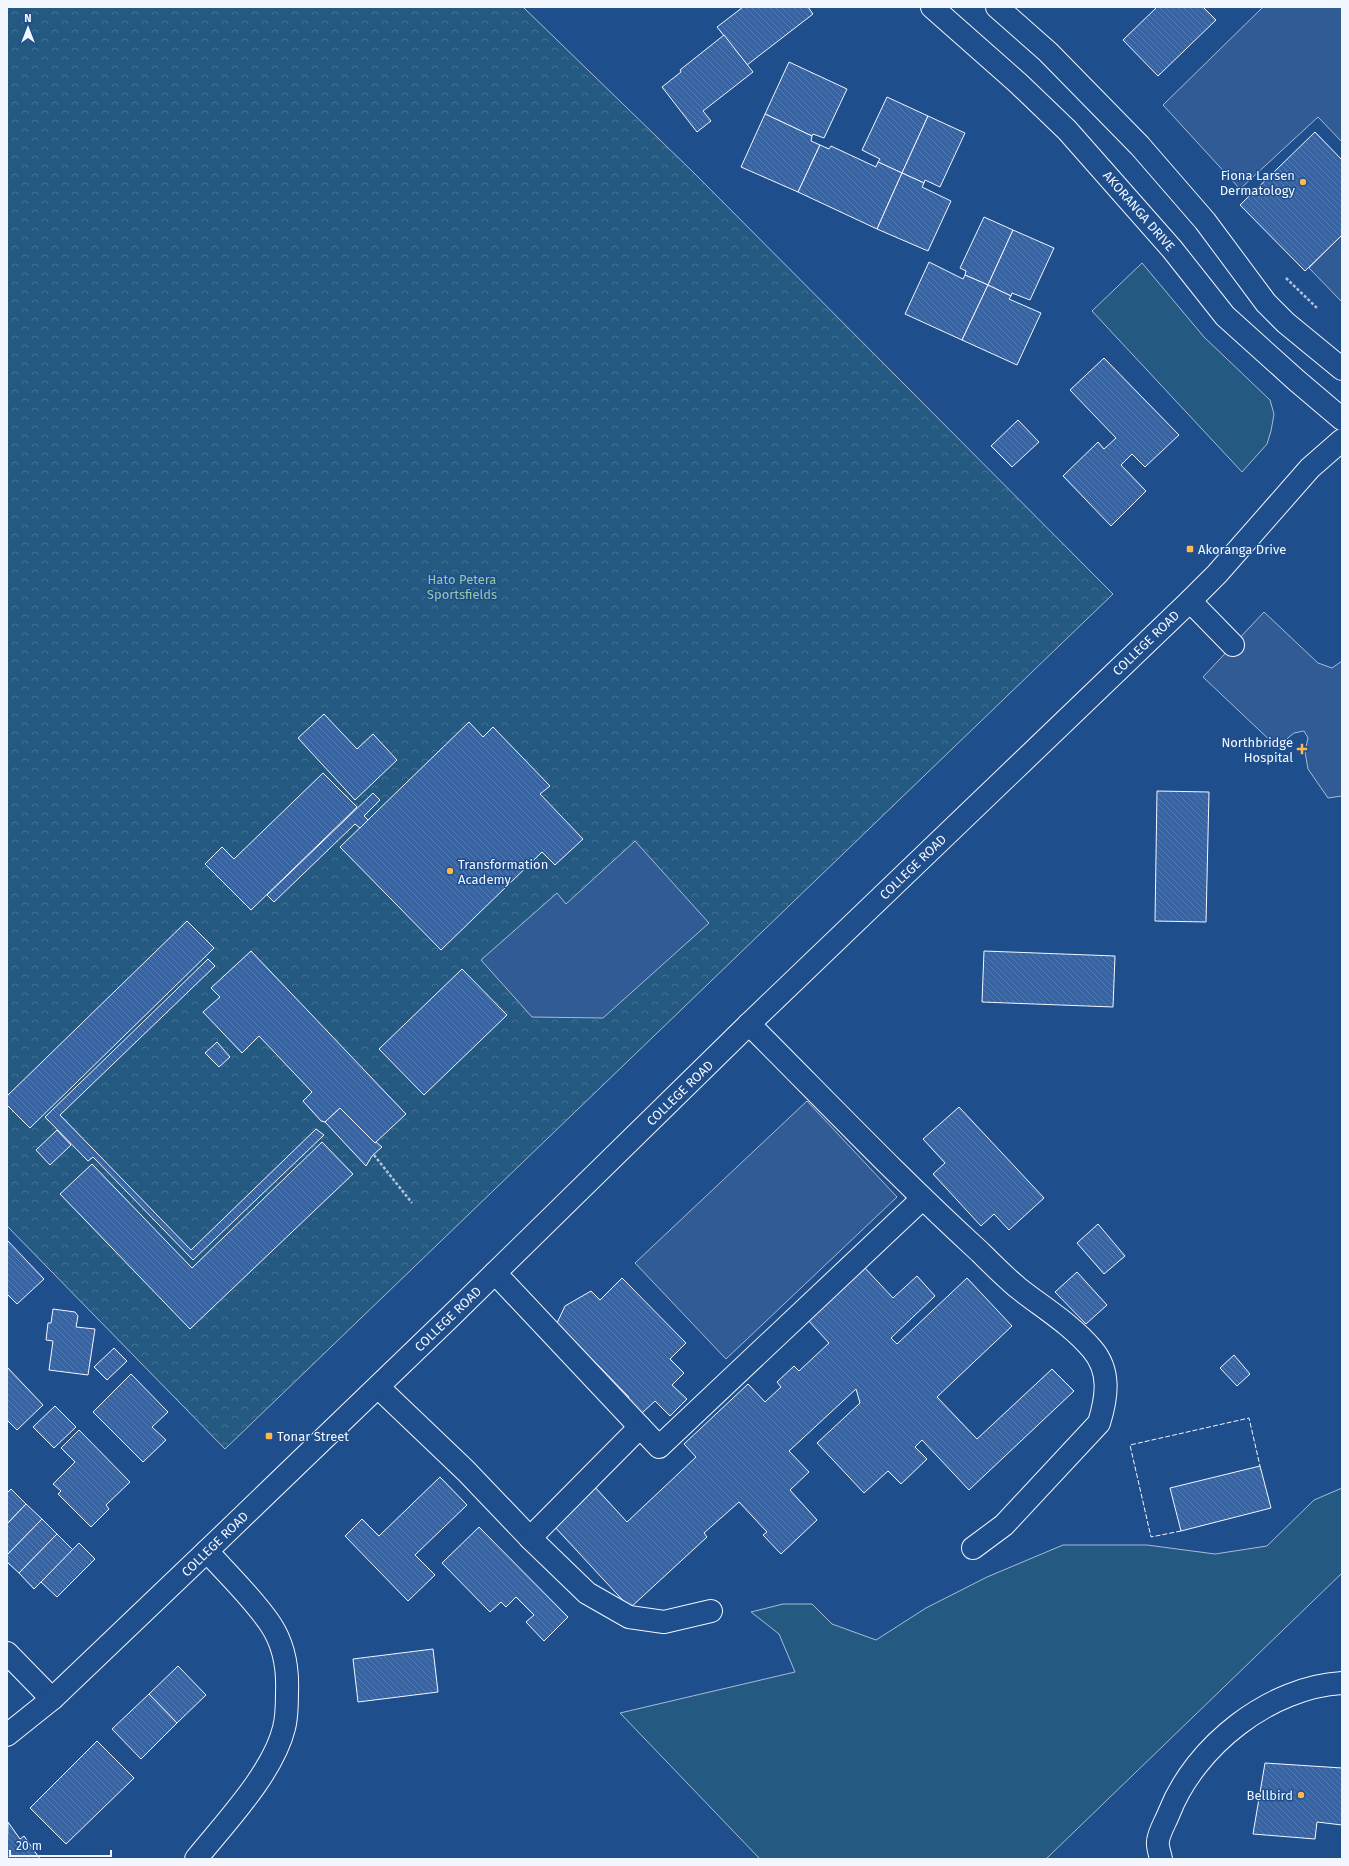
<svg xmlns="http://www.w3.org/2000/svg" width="1349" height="1866" font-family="'Fira Sans',sans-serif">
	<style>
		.grass { fill: #245a82; stroke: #a8bbd7 }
		.park { fill: url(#park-crowns); stroke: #a8bbd7 }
		.parking { fill: #305b95; stroke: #a8bbd7 }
		.building { fill: url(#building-back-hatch); stroke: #f2f6ff }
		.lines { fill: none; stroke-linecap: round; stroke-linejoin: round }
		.minor-casing { stroke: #f2f6ff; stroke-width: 24 }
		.major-casing { stroke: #f2f6ff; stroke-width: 24 }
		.path { stroke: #b3c4dc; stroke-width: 2.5; stroke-dasharray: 3 2; stroke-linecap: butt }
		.minor { stroke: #1f4e8c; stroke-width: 22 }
		.major { stroke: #1f4e8c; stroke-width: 22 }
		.fence { stroke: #f2f6ff; stroke-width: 1; stroke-dasharray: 5 2; stroke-linecap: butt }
		.poi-dot { fill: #ffb74d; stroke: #1f4e8c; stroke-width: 1.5 }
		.labels { text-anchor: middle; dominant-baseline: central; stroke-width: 3; stroke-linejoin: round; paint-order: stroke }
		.poi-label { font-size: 13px; fill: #f2f6ff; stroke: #1f4e8c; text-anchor: end }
		.street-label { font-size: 13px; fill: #f2f6ff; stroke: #1f4e8c }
		.park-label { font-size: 13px; fill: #97c8a6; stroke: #1f4e8c }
	</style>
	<defs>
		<pattern id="park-crowns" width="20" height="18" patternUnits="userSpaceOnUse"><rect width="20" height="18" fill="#245a82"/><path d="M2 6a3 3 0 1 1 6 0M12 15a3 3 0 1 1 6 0" fill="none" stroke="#447295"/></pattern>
		<pattern id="building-back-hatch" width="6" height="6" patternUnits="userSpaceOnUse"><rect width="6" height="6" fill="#3563a3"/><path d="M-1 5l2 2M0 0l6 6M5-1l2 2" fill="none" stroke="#537ab1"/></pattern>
	</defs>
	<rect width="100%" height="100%" fill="#1f4e8c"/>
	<g class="grass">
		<polygon points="1142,263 1204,337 1270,400 1274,414 1271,431 1267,444 1242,472 1092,311"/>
		<polygon points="1342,1488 1342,1573 1046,1859 760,1859 620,1713 795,1672 779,1634 751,1612 783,1604 812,1604 832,1624 876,1640 926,1608 987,1577 1063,1545 1147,1545 1215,1554 1267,1546 1314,1500"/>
	</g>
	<polygon class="park" points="7,7 523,7 693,172 1113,594 225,1449 7,1226"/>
	<g class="parking">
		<polygon points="1263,7 1342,7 1342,142 1318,117 1240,189 1163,105"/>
		<polygon points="1342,235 1342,302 1309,268"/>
		<polygon points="1264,612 1318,663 1332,668 1342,661 1342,796 1328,798 1308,769 1305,752 1308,738 1304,731 1294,733 1277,747 1203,677"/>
		<polygon points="635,841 709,923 603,1018 532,1017 481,960 557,893 566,904"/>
		<polygon points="807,1101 897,1197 726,1359 635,1263"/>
	</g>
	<g class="building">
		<polygon points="743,7 808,7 813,14 747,65 717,27"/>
		<polygon points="1157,7 1203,7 1216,20 1158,76 1123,40"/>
		<polygon points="724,35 753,72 703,111 711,121 697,132 662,87 681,72 680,70"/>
		<polygon points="789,62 847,89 824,138 813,134 812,136 765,114"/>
		<polygon points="887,97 928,116 902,173 878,162 880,159 862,150"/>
		<polygon points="765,114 812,136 811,141 820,145 798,192 741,167"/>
		<polygon points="928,116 965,133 940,187 925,180 924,183 902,173"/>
		<polygon points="1315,132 1342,160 1342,235 1305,271 1240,205"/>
		<polygon points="820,145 829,149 831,146 876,167 878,162 902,173 877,229 798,192"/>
		<polygon points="902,173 924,183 922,187 951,201 928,251 877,229"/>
		<polygon points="984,217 1013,230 988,285 965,275 966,271 960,268"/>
		<polygon points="1013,230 1054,248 1030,300 1012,293 1011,296 988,285"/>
		<polygon points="929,262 963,279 965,275 988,285 962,340 905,314"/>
		<polygon points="988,285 1011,296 1009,299 1041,313 1017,365 962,340"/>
		<polygon points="1104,358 1179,435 1145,467 1132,454 1121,465 1146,491 1111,526 1063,476 1098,442 1104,449 1116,438 1070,390"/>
		<polygon points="1018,420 1039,442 1012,467 991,446"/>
		<polygon points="324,714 357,749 373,734 397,760 355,800 298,738"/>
		<polygon points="469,722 483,737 493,727 550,786 540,794 583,839 555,865 542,852 441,950 340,847"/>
		<polygon points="323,773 357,807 251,910 205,864 222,847 234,859"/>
		<polygon points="1157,791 1209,792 1206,922 1155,921"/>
		<polygon points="373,793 380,800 364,816 368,820 360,828 355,824 274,902 267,895"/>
		<polygon points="187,921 214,948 30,1128 7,1105 7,1096"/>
		<polygon points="251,951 406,1114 375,1143 340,1108 325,1122 321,1121 303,1101 312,1092 259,1036 242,1053 203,1012 220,997 211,988"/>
		<polygon points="984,951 1115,956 1113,1007 982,1002"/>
		<polygon points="208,959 215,966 60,1115 191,1250 316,1129 324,1135 193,1260 93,1157 88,1161 45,1117"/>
		<polygon points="462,969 507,1015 424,1095 379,1049"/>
		<polygon points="217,1042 230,1057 219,1067 205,1053"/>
		<polygon points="959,1107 1044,1198 1009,1230 994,1214 981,1226 933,1174 945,1163 923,1139"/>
		<polygon points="340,1108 375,1143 376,1142 382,1147 372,1156 366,1166 325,1122"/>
		<polygon points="57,1130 71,1145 50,1165 36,1150"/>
		<polygon points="322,1142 353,1174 190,1329 60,1194 92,1164 192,1268"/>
		<polygon points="1098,1224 1125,1256 1104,1274 1077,1243"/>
		<polygon points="7,1240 44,1279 17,1304 7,1294"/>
		<polygon points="863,1266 893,1298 917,1276 935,1296 891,1338 897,1344 967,1278 1012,1326 937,1397 977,1439 1052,1369 1074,1391 969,1490 922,1440 915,1447 927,1459 901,1484 888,1471 864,1493 817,1443 860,1403 856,1389 789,1451 809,1472 790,1490 817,1520 781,1554 763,1535 767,1532 739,1502 704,1533 707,1537 630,1608 552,1524 594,1486 627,1522 696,1457 684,1444 748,1384 765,1402 781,1387 777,1382 794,1366 799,1371 829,1343 807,1319"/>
		<polygon points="1077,1272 1107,1305 1086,1324 1055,1292"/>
		<polygon points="622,1278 686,1343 670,1359 684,1373 672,1385 687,1399 670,1416 655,1401 642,1413 627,1399 629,1397 557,1323 565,1306 591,1291 600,1300"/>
		<polygon points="53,1309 75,1312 78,1316 76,1327 95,1329 88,1375 49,1370 53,1341 46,1340 48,1323 51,1323"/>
		<polygon points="114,1348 127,1361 107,1380 94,1367"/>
		<polygon points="1234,1355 1250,1374 1237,1386 1220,1368"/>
		<polygon points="7,1367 43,1405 17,1430 7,1420"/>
		<polygon points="131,1374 168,1412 152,1427 166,1440 143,1462 93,1412"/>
		<polygon points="55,1406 76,1427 54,1448 33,1427"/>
		<polygon points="79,1430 130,1482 106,1505 109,1509 91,1527 58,1494 61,1491 53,1484 75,1462 61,1448"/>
		<polygon points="1260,1466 1271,1508 1181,1531 1170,1488"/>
		<polygon points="440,1477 467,1505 415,1555 435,1575 408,1601 345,1536 362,1519 379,1536"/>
		<polygon points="11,1489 26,1504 7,1524 7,1493"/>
		<polygon points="26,1504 42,1519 7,1555 7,1524"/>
		<polygon points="42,1519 57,1534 19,1573 7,1562 7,1555"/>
		<polygon points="479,1527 568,1617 544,1641 526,1622 534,1615 516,1597 506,1607 501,1602 490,1612 442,1563"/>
		<polygon points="57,1534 73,1550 34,1589 19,1573"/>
		<polygon points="79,1543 95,1559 57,1597 41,1582"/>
		<polygon points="433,1649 438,1692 358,1702 353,1659"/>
		<polygon points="178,1666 206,1695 177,1723 149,1694"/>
		<polygon points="149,1694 177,1723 141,1759 112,1729"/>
		<polygon points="97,1741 134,1778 66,1844 30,1808"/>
		<polygon points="1265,1763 1342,1768 1342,1825 1317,1822 1315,1839 1253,1834"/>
		<polygon points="8,1822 20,1839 24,1836 40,1859 7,1859"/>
	</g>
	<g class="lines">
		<g class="minor-casing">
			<g id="minor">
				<polyline points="1190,601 1233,645"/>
				<path d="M749,1024c77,77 151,155 231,228 12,12 24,24 37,35 25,20 54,37 75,62 19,22 15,48 7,74l-95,102 -31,23"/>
				<polyline points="495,1273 640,1427"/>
				<polyline points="378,1387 466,1471 530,1538 587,1593 629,1617 664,1622 711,1611"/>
				<polyline points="530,1538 640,1427 659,1447 922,1199"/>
				<polyline points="7,1653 52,1699"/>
				<path d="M196,1859c29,-36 77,-86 88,-131 3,-11 3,-24 3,-36 1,-23 -3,-47 -16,-67 -18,-27 -43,-50 -64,-74"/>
				<path d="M1161,1859c-1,-5 -4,-13 -3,-18 1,-9 8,-20 11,-28 26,-67 101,-126 173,-130"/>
			</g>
		</g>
		<g class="major-casing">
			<g id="major">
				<polyline points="932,7 1018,83 1067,130 1172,249 1225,316 1296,380 1342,419"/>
				<polyline points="997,7 1048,52 1140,146 1205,221 1266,303 1286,323 1342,369"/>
				<polyline points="7,1735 52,1699 207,1551 449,1318 749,1024 1190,601 1217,574 1310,468 1342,440"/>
			</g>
		</g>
		<g class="path">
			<polyline points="1286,278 1318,309"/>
			<polyline points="374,1155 412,1203"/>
		</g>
		<use href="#minor" class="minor"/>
		<use href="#major" class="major"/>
		<polyline class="fence" points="1181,1531 1151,1537 1130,1445 1249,1418 1260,1466"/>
	</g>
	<g class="poi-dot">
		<circle cx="1303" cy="182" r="4"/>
		<rect x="1186" y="545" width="8" height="8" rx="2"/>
		<path d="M1300 743h4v4h4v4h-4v4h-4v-4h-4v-4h4z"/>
		<circle cx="450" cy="871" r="4"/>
		<rect x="265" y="1432" width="8" height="8" rx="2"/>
		<circle cx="1301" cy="1795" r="4"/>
	</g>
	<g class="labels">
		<g class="poi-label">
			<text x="1295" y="175">Fiona Larsen<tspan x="1295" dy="15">Dermatology</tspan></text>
			<text x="1198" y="549" text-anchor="start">Akoranga Drive</text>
			<text x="1293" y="742">Northbridge<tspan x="1293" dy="15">Hospital</tspan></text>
			<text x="458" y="864" text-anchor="start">Transformation<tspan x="458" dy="15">Academy</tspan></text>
			<text x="277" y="1436" text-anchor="start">Tonar Street</text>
			<text x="1293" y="1795">Bellbird</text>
		</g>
		<g class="street-label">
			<text transform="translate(1139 211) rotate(49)">AKORANGA DRIVE</text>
			<text transform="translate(1146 643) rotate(-44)">COLLEGE ROAD</text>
			<text transform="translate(913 867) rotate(-44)">COLLEGE ROAD</text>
			<text transform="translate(680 1093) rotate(-44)">COLLEGE ROAD</text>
			<text transform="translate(448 1319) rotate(-44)">COLLEGE ROAD</text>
			<text transform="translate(215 1544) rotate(-44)">COLLEGE ROAD</text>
		</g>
		<g class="park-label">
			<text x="462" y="579">Hato Petera<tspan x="462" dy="15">Sportsfields</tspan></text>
		</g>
	</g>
	<rect width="1349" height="1866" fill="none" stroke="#f2f6ff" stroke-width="16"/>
	<g transform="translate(28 28)" stroke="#1f4e8c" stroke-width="3" paint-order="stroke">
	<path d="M0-3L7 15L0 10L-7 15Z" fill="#f2f6ff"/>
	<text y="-6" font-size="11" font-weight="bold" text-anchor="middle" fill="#f2f6ff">N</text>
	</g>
	<path d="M10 1850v6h101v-6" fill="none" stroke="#f2f6ff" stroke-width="2"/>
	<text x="16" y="1850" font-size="12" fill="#f2f6ff" stroke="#1f4e8c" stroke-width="3" paint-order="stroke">20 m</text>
</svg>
